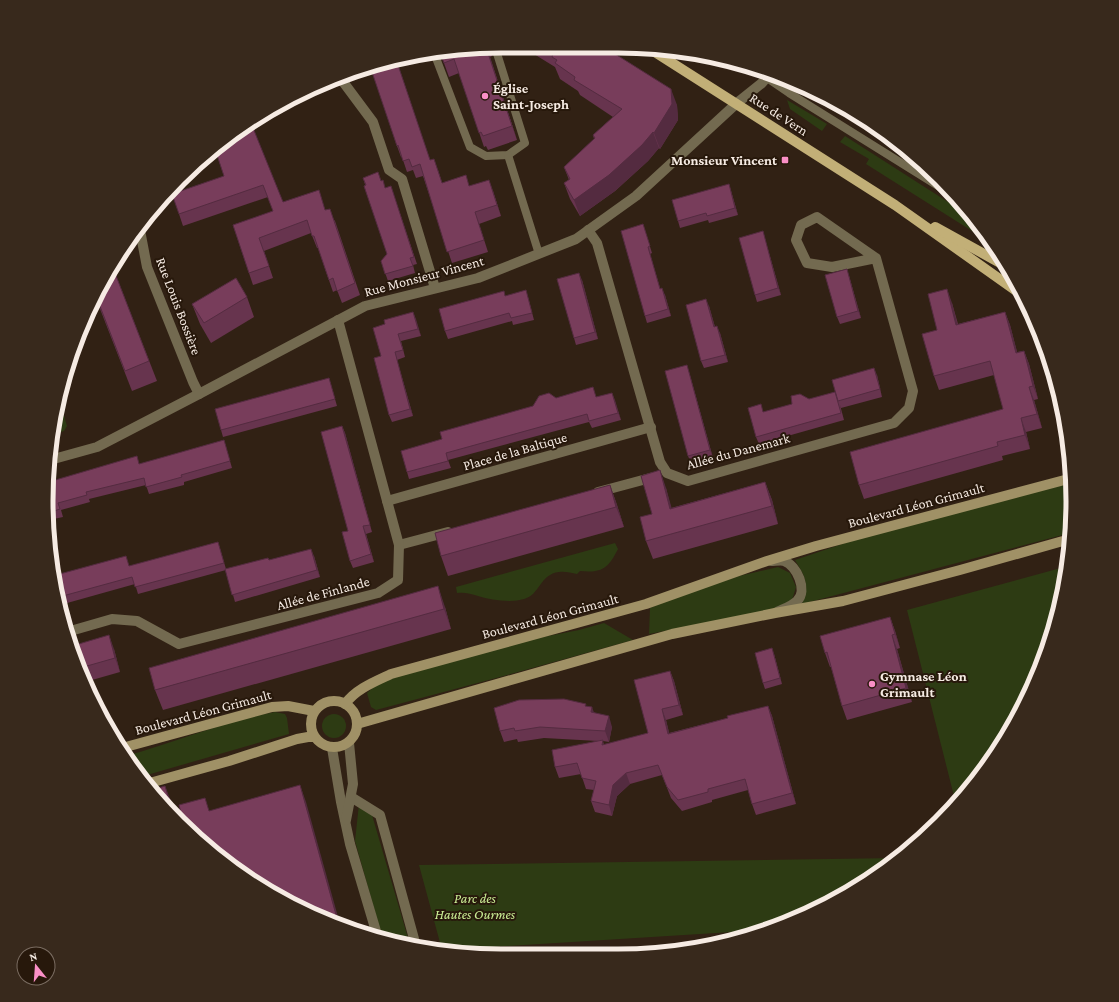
<svg xmlns="http://www.w3.org/2000/svg" width="1119" height="1002" font-family="'Crimson Pro',serif">
	<style>
		.green { fill: #2d3b13 }
		.lines { fill: none; stroke-linecap: round; stroke-linejoin: round }
		.service { stroke: #736a50; stroke-width: 8 }
		.minor { stroke: #736a50; stroke-width: 10 }
		.tertiary { stroke: #736a50; stroke-width: 10 }
		.secondary { stroke: #a09166; stroke-width: 10 }
		.primary { stroke: #c2af77; stroke-width: 10 }
		.wall { fill: #67344e }
		.shaded-wall { fill: #542b40 }
		.building { fill: #783d5b; stroke: #542b40 }
		.poi-dot { fill: #fa8fc6; stroke: #27180b; stroke-width: 1.5 }
		.labels { text-anchor: middle; dominant-baseline: central; stroke-width: 4; stroke-linejoin: round; paint-order: stroke }
		.poi-label { font-size: 14px; font-weight: bold; fill: #f6ebe3; stroke: #27180b; text-anchor: start }
		.street-label { font-size: 14px; fill: #f6ebe3; stroke: #27180b }
		.park-label { font-size: 14px; font-style: italic; fill: #cbee95; stroke: #27180b }
		.rim { fill: none; stroke: #f6ebe3; stroke-width: 5 }
	</style>
	<rect width="100%" height="100%" fill="#312114"/>
	<g class="green">
		<polygon points="787,100 827,124 822,131 790,109"/>
		<polygon points="845,136 973,218 979,224 991,243 866,164 869,159 840,142"/>
		<polygon points="62,409 67,426 64,431 53,435 55,411"/>
		<path d="M1072,481l-2,52 -268,71c6,-23 5,-24 -7,-44l59,-20z"/>
		<path d="M615,543l3,6c-10,20 -16,24 -38,22l-3,3c-6,-1 -12,-3 -18,-2 -19,2 -19,23 -35,27 -13,4 -33,1 -46,-3 -7,-2 -13,-4 -21,-3l-1,-6z"/>
		<polygon points="1068,566 1049,647 1012,729 956,804 907,610"/>
		<polygon points="778,567 790,573 796,587 792,600 773,610 649,634 650,608 679,595 739,576"/>
		<polygon points="604,623 633,640 500,677 376,710 371,707 367,693 376,685 391,678 533,639 579,630"/>
		<path d="M275,712l10,2 2,4 2,16 -149,43 -14,-21c50,-14 98,-35 149,-44z"/>
		<circle cx="334" cy="726" r="12"/>
		<polygon points="359,804 372,815 410,945 383,940 355,841"/>
		<polygon points="899,858 895,862 819,909 764,930 442,950 419,865"/>
	</g>
	<g class="lines">
		<g class="service">
			<polyline points="436,52 436,58 470,147 486,156 508,155 525,143 495,47"/>
			<polyline points="767,78 789,93 951,194"/>
			<polyline points="508,155 539,254"/>
		</g>
		<g class="minor">
			<polyline points="341,79 373,122 389,170 402,179 435,288"/>
			<polyline points="139,225 147,267 193,382 199,394"/>
			<polyline points="588,230 597,243 660,462 667,473 688,481 894,423 909,408 913,391 876,258 817,217 801,225 796,240 807,263 832,267 876,258"/>
			<polyline points="50,460 97,447 199,394 365,306 478,278 576,239 636,196 737,103 762,83 770,74"/>
			<polyline points="598,492 654,477"/>
			<polyline points="387,501 651,427"/>
			<polyline points="399,545 448,532"/>
			<polyline points="67,632 112,619 137,621 179,644 378,593 398,580 399,545 338,320"/>
			<polyline points="351,797 380,815 416,946"/>
		</g>
		<g class="tertiary">
			<path d="M771,561c4,0 10,-1 13,0 13,4 24,30 13,40 -5,5 -14,8 -20,11"/>
			<polyline points="332,748 341,802 350,844 378,938"/>
			<polyline points="346,820 353,784 349,743"/>
		</g>
		<g class="secondary">
			<circle cx="334" cy="724" r="23"/>
			<path d="M345,704c11,-15 29,-22 46,-30l255,-70 121,-43 49,-15 256,-68"/>
			<polyline points="357,724 672,634 775,613 843,601 960,570 1070,539"/>
			<polyline points="122,748 272,707 288,706 314,711"/>
			<polyline points="146,784 229,761 297,739 308,737 314,737"/>
		</g>
		<g class="primary">
			<polyline points="647,47 895,205 1025,297"/>
			<polyline points="935,227 1004,265"/>
		</g>
	</g>
	<g class="wall">
		<polygon points="521,46 604,47 677,105 678,120 660,149 659,148 648,161 615,191 580,216 570,199 564,183 569,180 564,167 594,139 593,135 613,117 580,95 578,91 560,79 555,67"/>
		<polygon points="490,47 490,48 492,56 490,57 517,140 488,150 486,146 484,147 459,73 449,77 440,52"/>
		<polygon points="396,60 402,77 430,160 438,170 442,183 469,186 493,191 501,216 479,224 488,252 452,263 423,176 416,178 413,170 407,172 402,157 401,157 397,146 372,70 366,72 365,71"/>
		<polygon points="224,140 283,202 326,210 335,221 360,295 342,303 337,290 333,292 318,248 317,248 311,233 264,251 273,278 253,285 233,225 273,211 268,197 183,226 179,214 224,176"/>
		<polygon points="363,178 381,181 385,188 393,193 417,264 413,265 415,273 388,281 381,261 387,254"/>
		<polygon points="729,184 738,215 709,223 708,220 680,228 678,221"/>
		<polygon points="643,224 652,253 650,254 660,288 665,295 671,316 647,323 645,316"/>
		<polygon points="763,231 765,239 781,295 757,302 755,295"/>
		<polygon points="113,268 157,381 132,391 95,296"/>
		<polygon points="849,276 861,318 840,324 837,317"/>
		<polygon points="582,280 598,339 576,345 574,338"/>
		<polygon points="505,296 528,297 534,320 513,325 512,321 448,339 445,331"/>
		<polygon points="247,297 254,317 211,343 200,324 192,304"/>
		<polygon points="952,303 958,324 1005,312 1010,325 1017,352 1024,351 1029,364 1038,399 1034,400 1042,428 1026,432 1030,449 1002,456 1003,460 864,499 859,485 1003,409 994,375 939,390 934,376 937,330"/>
		<polygon points="709,306 715,327 720,333 728,362 704,368 701,361"/>
		<polygon points="413,312 421,336 401,341 405,357 397,360 413,416 392,422 389,415 381,356"/>
		<polygon points="689,372 713,458 691,463 688,456"/>
		<polygon points="877,375 882,397 841,408 840,405 844,420 759,444 756,437 764,412 835,392"/>
		<polygon points="329,378 337,406 223,437 221,430"/>
		<polygon points="612,393 621,420 592,428 589,422 448,460 451,468 409,479 407,472 442,439 556,398 597,397"/>
		<polygon points="342,426 345,433 372,532 366,534 374,562 353,568 350,561"/>
		<polygon points="224,440 232,468 184,482 184,485 149,494 146,485 89,499 90,502 61,510 63,517 49,520 46,501 140,464"/>
		<polygon points="765,482 772,500 778,524 653,559 646,541 652,514 666,488 671,508"/>
		<polygon points="610,485 617,505 624,527 448,576 441,556"/>
		<polygon points="218,542 226,569 269,560 314,556 320,577 235,602 226,570 138,594 135,584 60,605 56,575 130,566"/>
		<polygon points="445,607 451,629 163,710 155,690"/>
		<polygon points="890,617 895,631 900,648 897,649 912,702 847,720 842,706 831,667 830,667 825,653"/>
		<polygon points="72,646 114,649 120,672 85,682"/>
		<polygon points="774,654 782,684 765,689 763,683"/>
		<polygon points="670,671 674,681 683,715 666,720 669,733 728,718 768,706 772,716 796,804 756,815 752,804 748,790 712,800 712,802 682,811 671,798 662,775 630,784 617,796 612,816 595,812 591,801 594,790 586,789 581,774 559,778 555,767 598,741 544,738 518,742 517,739 504,742 500,731 586,706 612,727 609,742 603,741 604,745 648,733"/>
	</g>
	<g class="shaded-wall">
		<polygon points="487,47 490,57 517,140 512,126"/>
		<polygon points="671,89 677,105 678,120 660,149 654,133"/>
		<polygon points="653,132 659,148 648,161 615,191 580,216 574,200"/>
		<polygon points="489,180 493,191 501,216 497,205"/>
		<polygon points="729,184 731,191 738,215 735,208"/>
		<polygon points="763,231 765,239 781,295 778,288"/>
		<polygon points="847,269 861,318 858,311"/>
		<polygon points="579,273 582,280 598,339 595,332"/>
		<polygon points="662,288 665,295 671,316 668,309"/>
		<polygon points="947,289 952,303 961,338 956,325"/>
		<polygon points="706,299 709,306 717,334 714,327"/>
		<polygon points="413,312 416,319 421,336 418,329"/>
		<polygon points="1005,312 1010,325 1021,367 1016,353"/>
		<polygon points="717,326 720,333 728,362 725,355"/>
		<polygon points="1024,351 1029,364 1038,399 1033,386"/>
		<polygon points="395,352 397,360 413,416 410,409"/>
		<polygon points="687,365 689,372 713,458 710,450"/>
		<polygon points="874,368 877,375 882,397 880,389"/>
		<polygon points="1029,387 1034,400 1042,428 1037,414"/>
		<polygon points="612,393 615,400 621,420 618,413"/>
		<polygon points="1021,418 1026,432 1030,449 1025,435"/>
		<polygon points="342,426 345,433 372,532 370,525"/>
		<polygon points="660,470 666,488 677,527 670,509"/>
		<polygon points="765,482 772,500 778,524 772,506"/>
		<polygon points="610,485 617,505 624,527 616,507"/>
		<polygon points="363,526 366,534 374,562 371,554"/>
		<polygon points="311,549 314,556 320,577 317,570"/>
		<polygon points="438,586 445,607 451,629 444,609"/>
		<polygon points="890,617 895,631 900,648 895,634"/>
		<polygon points="109,635 114,649 120,672 115,658"/>
		<polygon points="892,635 897,649 912,702 906,688"/>
		<polygon points="772,648 774,654 782,684 780,678"/>
		<polygon points="670,671 674,681 683,715 679,705"/>
		<polygon points="768,706 772,716 796,804 792,793"/>
		<polygon points="592,707 596,718 591,712"/>
		<polygon points="662,709 666,720 672,744 668,734"/>
		<polygon points="609,716 612,727 609,742 605,731"/>
		<polygon points="626,773 630,784 617,796 612,816 609,805 613,785"/>
		<polygon points="300,785 306,802 340,924 338,924 338,922"/>
		<polygon points="165,786 173,806 174,812 172,810"/>
	</g>
	<g class="building">
		<polygon points="541,46 604,47 671,89 672,104 654,133 653,132 642,145 609,175 574,200 564,183 570,179 564,167 595,138 593,135 622,109 574,80 575,77 555,63 557,60 552,57 553,54"/>
		<polygon points="486,47 512,126 483,136 481,132 479,133 454,59 444,63 440,52"/>
		<polygon points="396,60 398,65 430,160 434,159 442,183 466,175 469,186 489,180 497,205 475,212 484,240 447,252 420,164 412,167 409,159 403,161 398,145 397,146 371,69"/>
		<polygon points="251,123 283,202 319,190 325,210 330,209 355,283 337,291 333,278 329,280 314,236 312,236 307,220 259,238 269,266 249,273 233,225 273,211 263,185 179,214 172,194 224,176 215,149 224,140"/>
		<polygon points="378,172 381,181 383,180 385,188 391,186 414,257 410,258 413,266 385,274 381,261 387,254 364,186 366,185 363,178"/>
		<polygon points="729,184 735,208 707,216 706,213 678,221 672,200"/>
		<polygon points="643,224 650,246 648,247 660,289 662,288 668,309 645,316 621,231"/>
		<polygon points="763,231 778,288 755,295 739,238"/>
		<polygon points="113,268 149,361 125,371 96,296"/>
		<polygon points="847,269 858,311 837,317 825,275"/>
		<polygon points="579,273 595,332 574,338 557,279"/>
		<polygon points="236,278 247,297 204,323 192,304"/>
		<polygon points="947,289 956,325 1005,312 1016,353 1024,351 1033,386 1029,387 1037,414 1021,418 1025,435 997,442 998,446 859,485 850,452 1003,409 990,361 934,376 922,334 937,330 928,294"/>
		<polygon points="526,290 532,313 511,318 509,313 445,331 439,309 504,291 505,296"/>
		<polygon points="706,299 714,327 717,326 725,355 701,361 686,305"/>
		<polygon points="413,312 418,329 398,334 403,350 395,352 410,409 389,415 374,358 381,356 373,328 385,324 384,320"/>
		<polygon points="687,365 710,450 688,456 665,371"/>
		<polygon points="874,368 880,389 838,401 832,380"/>
		<polygon points="329,378 335,399 221,430 215,409"/>
		<polygon points="593,387 596,397 612,393 618,413 589,421 587,414 446,453 448,461 407,472 401,451 442,439 440,432 533,406 539,396 549,393 556,398"/>
		<polygon points="835,392 841,413 756,437 748,408 761,404 763,412 792,404 791,396 800,394 809,399"/>
		<polygon points="342,426 370,525 363,526 371,554 350,561 342,532 348,531 321,432"/>
		<polygon points="224,440 230,461 181,475 182,477 146,487 144,478 86,492 87,495 58,503 60,509 48,513 46,501 47,490 54,488 52,481 137,456 139,464"/>
		<polygon points="660,470 670,509 765,482 772,506 646,541 640,517 652,514 641,476"/>
		<polygon points="610,485 616,507 441,556 435,533"/>
		<polygon points="218,542 224,563 135,587 132,577 59,597 56,575 126,556 129,566"/>
		<polygon points="311,549 317,570 232,595 225,569 268,558 269,560"/>
		<polygon points="438,586 444,609 155,690 149,668"/>
		<polygon points="890,617 895,634 892,635 906,688 842,706 827,652 825,653 820,636"/>
		<polygon points="109,635 115,658 80,668 72,646"/>
		<polygon points="772,648 780,678 763,683 755,653"/>
		<polygon points="670,671 679,705 662,709 668,734 728,718 727,716 768,706 792,793 752,804 745,779 708,789 708,792 678,800 667,787 658,765 626,773 613,785 609,805 591,801 596,781 582,778 577,763 555,767 552,750 603,740 602,745 648,733 634,680"/>
		<polygon points="564,699 586,704 585,706 592,707 591,712 609,716 605,731 540,727 515,731 514,728 500,731 494,708 519,700"/>
		<polygon points="300,785 338,922 335,922 300,909 224,862 183,821 179,805 205,798 209,811"/>
		<polygon points="165,786 172,810 152,790"/>
	</g>
	<g class="poi-dot">
		<circle cx="485" cy="96" r="4"/>
		<rect x="781" y="156" width="8" height="8" rx="2"/>
		<circle cx="872" cy="684" r="4"/>
	</g>
	<g class="labels">
		<g class="poi-label">
			<text x="493" y="88">Église<tspan x="493" dy="16">Saint-Joseph</tspan></text>
			<text x="777" y="160" text-anchor="end">Monsieur Vincent</text>
			<text x="880" y="676">Gymnase Léon<tspan x="880" dy="16">Grimault</tspan></text>
		</g>
		<g class="street-label">
			<text transform="translate(779 114) rotate(33)">Rue de Vern</text>
			<text transform="translate(424 276) rotate(-15)">Rue Monsieur Vincent</text>
			<text transform="translate(179 306) rotate(69)">Rue Louis Bossière</text>
			<text transform="translate(515 451) rotate(-16)">Place de la Baltique</text>
			<text transform="translate(738 451) rotate(-15)">Allée du Danemark</text>
			<text transform="translate(916 505) rotate(-15)">Boulevard Léon Grimault</text>
			<text transform="translate(323 593) rotate(-15)">Allée de Finlande</text>
			<text transform="translate(550 616) rotate(-15)">Boulevard Léon Grimault</text>
			<text transform="translate(203 712) rotate(-15)">Boulevard Léon Grimault</text>
		</g>
		<g class="park-label">
			<text x="475" y="898">Parc des<tspan x="475" dy="16">Hautes Ourmes</tspan></text>
		</g>
	</g>
	<path d="M0 0H1119V1002H0ZM501 53H618A448 448 0 0 1 1066 501V501A448 448 0 0 1 618 949H501A448 448 0 0 1 53 501V501A448 448 0 0 1 501 53Z" fill="#38291c" fill-rule="evenodd"/>
	<path class="rim" d="M501 53H618A448 448 0 0 1 1066 501V501A448 448 0 0 1 618 949H501A448 448 0 0 1 53 501V501A448 448 0 0 1 501 53Z"/>
	<g transform="translate(36 966) rotate(343)"><circle r="19" fill="#27180b" stroke="#7a6c61"/>
	<path d="M0-3L7 15L0 10L-7 15Z" fill="#fa8fc6"/>
	<text y="-6" font-size="11" font-weight="bold" text-anchor="middle" fill="#f6ebe3">N</text>
	</g>
</svg>
